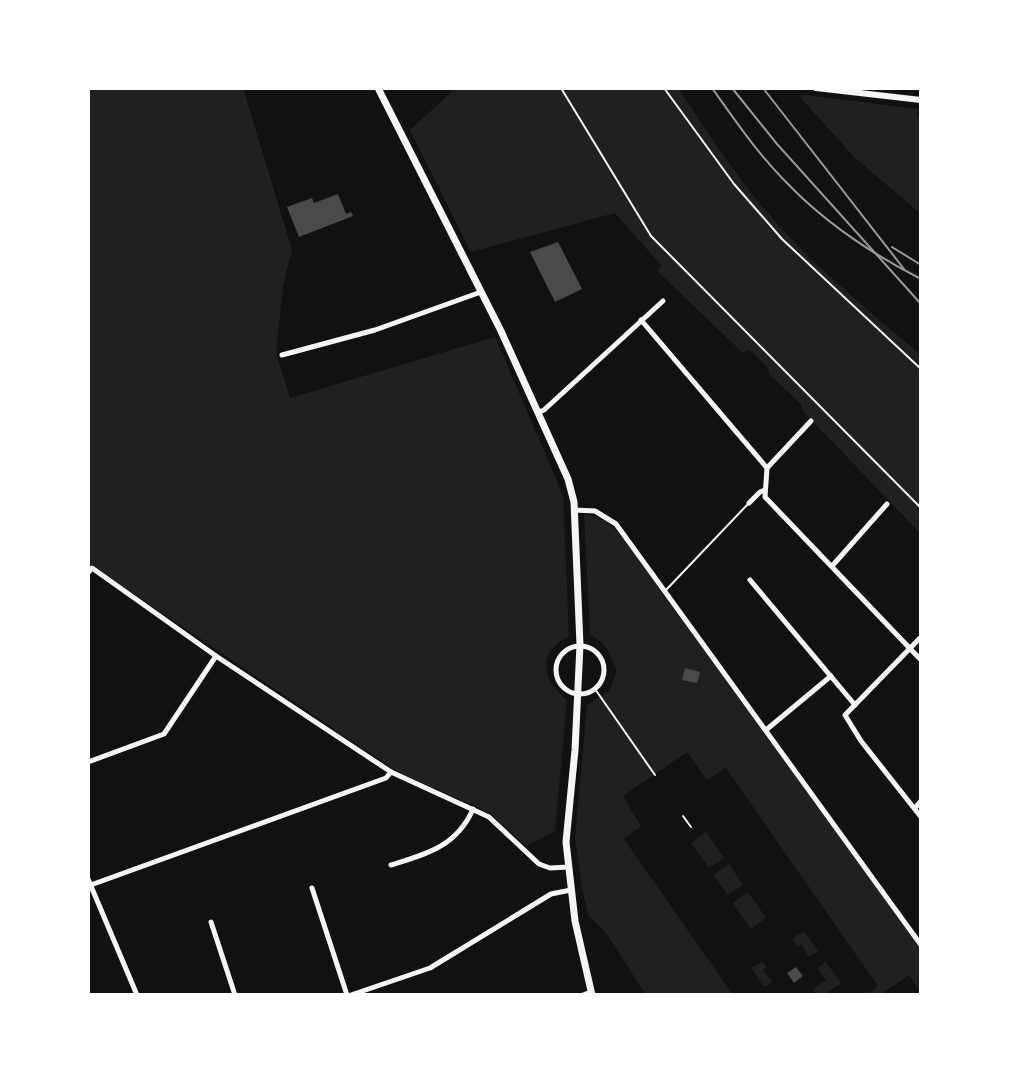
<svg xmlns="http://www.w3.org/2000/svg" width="1009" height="1083" font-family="Figtree,sans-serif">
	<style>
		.green { fill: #202020 }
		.building { fill: #4a4a4a }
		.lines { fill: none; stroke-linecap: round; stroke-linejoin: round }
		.path { stroke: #f5f5f5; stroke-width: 2 }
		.service { stroke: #f5f5f5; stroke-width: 2 }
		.minor { stroke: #f5f5f5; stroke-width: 5 }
		.tertiary { stroke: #f5f5f5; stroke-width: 6 }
		.secondary { stroke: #f5f5f5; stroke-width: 7 }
		.tram { stroke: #9a9a9a; stroke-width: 2 }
		.rail { stroke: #9a9a9a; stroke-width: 2 }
	</style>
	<rect width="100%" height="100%" fill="#111"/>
	<g class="green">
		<path d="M88,88h155l49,162 -9,36 -7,67 14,45 205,-61 68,158 6,141c-33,16 -27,45 -2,64l-12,131 -29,15 -36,-33 -92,-41 -310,-209z"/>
		<path d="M456,88h222c33,49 65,100 106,143 42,45 90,84 137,124v179l-120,-125 1,-4 -33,-31 -1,-6 -19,-19 -6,4 -86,-82 5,-5 -47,-53 -144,39 -61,-122z"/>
		<polygon points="807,95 918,109 917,117 921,117 921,214 855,158 800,97"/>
		<path d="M584,514c16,2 29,11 39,24l298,411v44l-12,-18 -29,20h-13l11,-9 -152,-218 -19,12 -20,-28 -64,44 18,30 -17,13 109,156h-87l-40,-62 -18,-18 -6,-28 -7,-50 12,-132 22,-14 8,-20c-7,-15 -9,-28 -27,-36z"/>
		<polygon points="706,832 724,858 709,868 691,843"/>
		<polygon points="729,864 743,885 728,895 713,875"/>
		<polygon points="748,892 766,918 751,929 733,903"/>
		<polygon points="804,931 818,951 809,957 801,944 797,947 792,939"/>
		<polygon points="762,961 767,967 763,970 772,982 764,987 751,968"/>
		<polygon points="826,962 841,983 824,995 817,995 813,989 826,980 817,968"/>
	</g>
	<g class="building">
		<polygon points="338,194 346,214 351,212 353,216 299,237 287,207 312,198 314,203"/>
		<polygon points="558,242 582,289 555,302 530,252"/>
		<polygon points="685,668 700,672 697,683 682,680"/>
		<polygon points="796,967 803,976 794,983 787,973"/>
	</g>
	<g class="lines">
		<g class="path">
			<polyline points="561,88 651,236 921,508"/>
			<polyline points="664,88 734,184 782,239 921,369"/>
			<polyline points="683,816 691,827"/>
		</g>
		<g class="service">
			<polyline points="666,590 747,505"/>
			<polyline points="595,689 655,775"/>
		</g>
		<g class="minor">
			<polyline points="641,320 767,468 765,497 921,660"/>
			<polyline points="282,355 375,330 481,292"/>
			<polyline points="539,412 544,410 663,301"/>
			<polyline points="767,468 811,421"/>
			<polyline points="749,503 760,492 765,490"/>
			<polyline points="574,510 595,511 616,524 921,945"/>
			<polyline points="833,565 887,504"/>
			<polyline points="88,573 92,568 216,656 391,772 489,817 539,864 550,868 569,867"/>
			<polyline points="750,580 855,705"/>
			<polyline points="921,637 845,715 861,741 921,817"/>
			<circle cx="580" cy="670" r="24"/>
			<polyline points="766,730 831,676"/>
			<polyline points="88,762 164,734 216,656"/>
			<polyline points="915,808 921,801"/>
			<path d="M391,865c36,-11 66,-19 82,-56"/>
			<polyline points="88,879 137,995"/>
			<polyline points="88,886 386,778 391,772"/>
			<polyline points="312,888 347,995"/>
			<polyline points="211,922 235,995"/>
			<polyline points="351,995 430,968 551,894 571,890"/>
			<polyline points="583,995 591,992"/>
		</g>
		<polyline class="tertiary" points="816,88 921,100"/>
		<polyline class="secondary" points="378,88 501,331 568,479 574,502 580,645 575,750 566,842 575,921 592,995"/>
		<g class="tram">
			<polyline points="732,88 777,144 921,304"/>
			<polyline points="763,88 904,269"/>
			<polyline points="892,247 921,265"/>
		</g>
		<path class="rail" d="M712,88c23,32 45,65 73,93 38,40 87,73 136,98"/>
	</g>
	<rect width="1009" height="1083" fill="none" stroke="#ffffff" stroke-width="180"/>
</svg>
